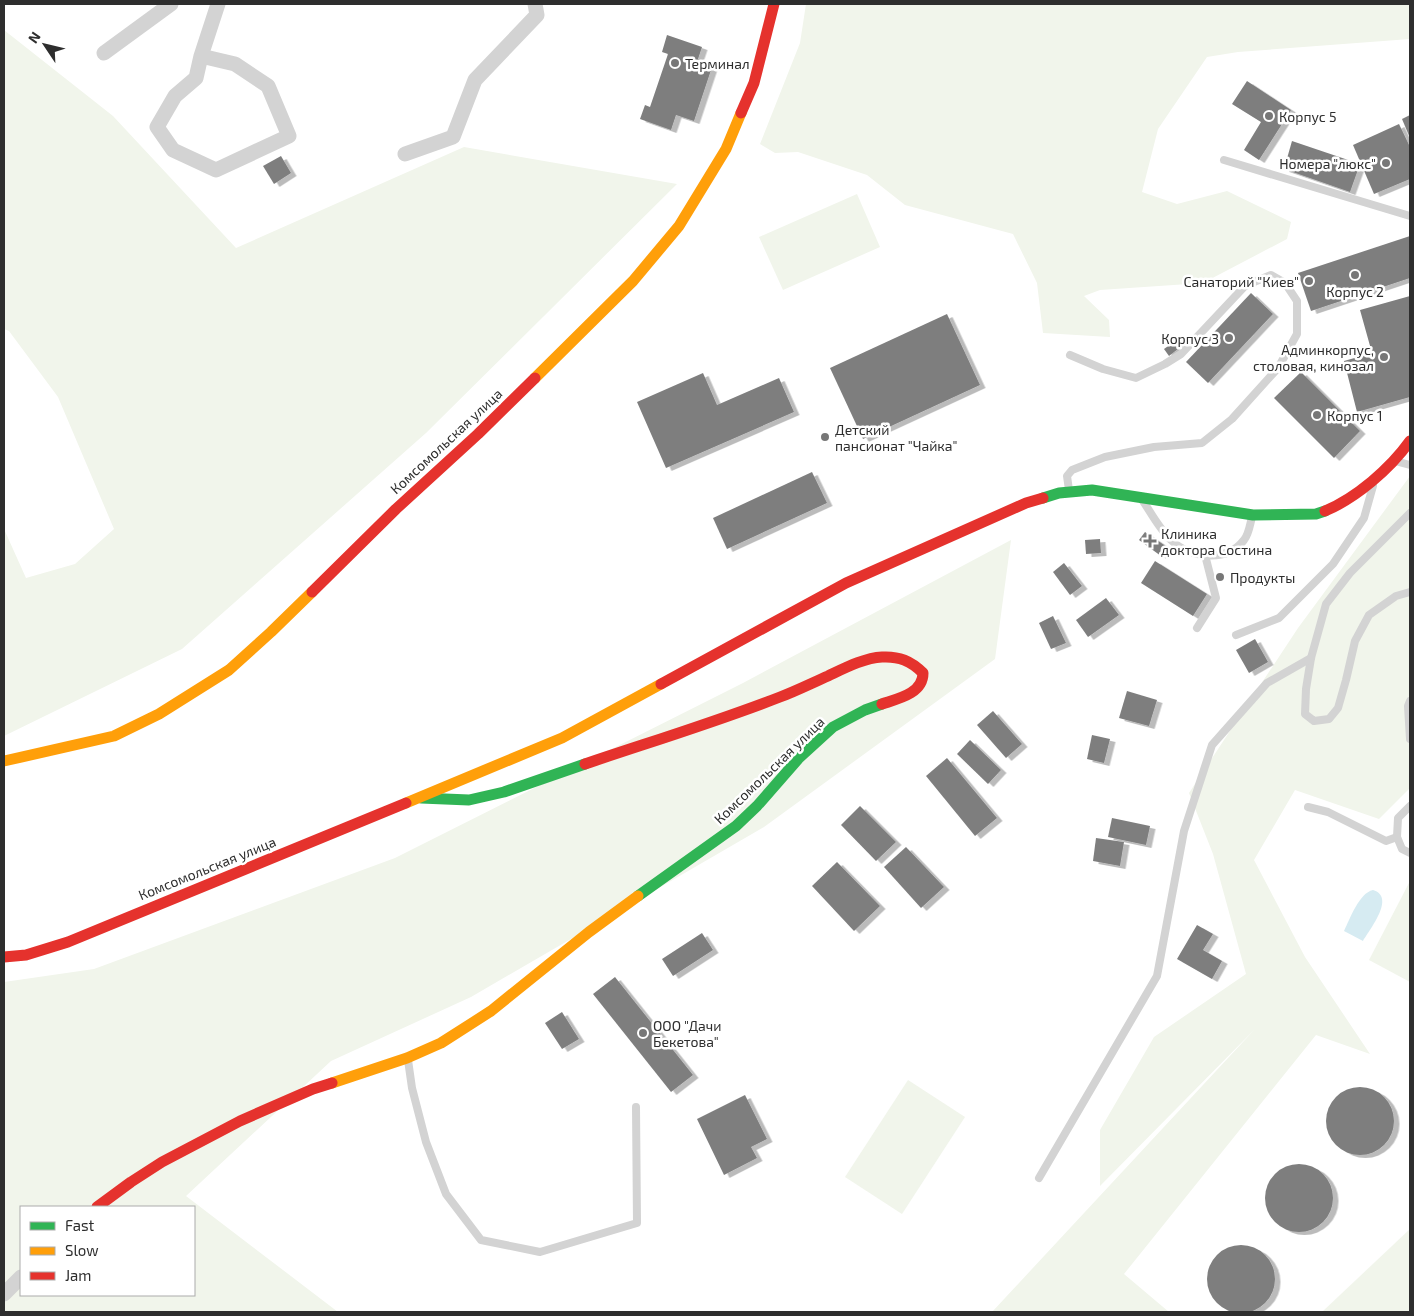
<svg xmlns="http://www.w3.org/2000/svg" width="1414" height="1316" font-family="'Exo 2',sans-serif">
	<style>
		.green { fill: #f1f5eb; fill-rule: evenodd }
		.water { fill: #d6ebf2 }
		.building { fill: #7e7e7e; filter: url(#shadow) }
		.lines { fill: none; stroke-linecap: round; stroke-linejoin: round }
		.lane { stroke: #d3d3d3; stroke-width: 8 }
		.street { stroke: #d3d3d3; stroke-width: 15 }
		.fast { stroke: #30b455; stroke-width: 11 }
		.slow { stroke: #ff9f0a; stroke-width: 11 }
		.jam { stroke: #e5322d; stroke-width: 11 }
		.poi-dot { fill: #777; stroke: #fff; stroke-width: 2 }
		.labels { text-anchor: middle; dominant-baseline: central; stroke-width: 5; stroke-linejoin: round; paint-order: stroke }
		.poi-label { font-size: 14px; fill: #2e2e2e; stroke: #fff; text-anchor: start }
		.street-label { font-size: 14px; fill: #2e2e2e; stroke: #fff }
	</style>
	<defs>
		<filter id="shadow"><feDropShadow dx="5.5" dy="3" stdDeviation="0" flood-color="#0004"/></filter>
	</defs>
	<rect width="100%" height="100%" fill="#fff"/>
	<g class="green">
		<polygon points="806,4 1410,4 1410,39 1238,52 1207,57 1158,129 1142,192 1177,204 1227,191 1291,222 1287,239 1203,283 1100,290 1084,296 1109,320 1110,337 1043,333 1037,283 1013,234 905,205 867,175 798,152 775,153 760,144 800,43"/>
		<polygon points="4,30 113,116 236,248 464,147 677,184 426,433 182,649 4,736 4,529 26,578 75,564 114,529 58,397 9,331 4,329"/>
		<polygon points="857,194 880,247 783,290 759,237"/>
		<polygon points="1410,476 1410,788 1379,819 1295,790 1254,860 1305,957 1370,1054 1316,1035 1124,1274 1169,1312 992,1312 1255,1029 1100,1186 1100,1130 1154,1037 1246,974 1213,854 1189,793 1298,628"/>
		<path d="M1011,540l-16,119 -231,168 -293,170 -140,64 -145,135 152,116h-334v-330l90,-13 301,-111 348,-175zM21,1207h173v88h-173z"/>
		<polygon points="1410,881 1410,982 1369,960"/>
		<polygon points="908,1080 965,1117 902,1214 845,1177"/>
		<polygon points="1410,1229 1410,1312 1322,1312"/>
	</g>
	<path class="water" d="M1373,890c23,7 -3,39 -10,51l-19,-10c6,-12 15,-38 29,-41z"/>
	<g class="building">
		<polygon points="667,35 702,47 697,62 712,67 694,121 676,115 671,130 640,119 645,105 650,107 668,54 662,52"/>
		<polygon points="1247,81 1291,110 1259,160 1244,150 1261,122 1232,104"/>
		<polygon points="1410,115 1410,138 1402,119"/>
		<polygon points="1399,124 1410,147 1410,179 1374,194 1353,145"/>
		<polygon points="1292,141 1360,164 1350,192 1284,169"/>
		<polygon points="281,156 291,173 274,184 263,166"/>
		<polygon points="1410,236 1410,278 1311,311 1298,273"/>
		<polygon points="1251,293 1273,314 1208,383 1186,362"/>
		<polygon points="1410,296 1410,397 1357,412 1344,361 1372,353 1360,310"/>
		<polygon points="947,314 980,385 863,439 830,368"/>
		<polygon points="1178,339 1183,345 1169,356 1164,349"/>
		<polygon points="1301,372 1360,431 1334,458 1274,398"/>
		<polygon points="703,373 717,405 779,378 794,412 666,468 637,402"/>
		<polygon points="812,472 827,503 727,549 713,518"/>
		<polygon points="1145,532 1167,547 1161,556 1139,540"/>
		<polygon points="1100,539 1101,553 1086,554 1085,540"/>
		<polygon points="1155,561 1207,594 1193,616 1141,583"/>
		<polygon points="1064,563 1082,586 1070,595 1053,572"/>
		<polygon points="1106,598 1119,615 1088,637 1076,620"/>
		<polygon points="1053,616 1066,643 1051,649 1039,623"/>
		<polygon points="1255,639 1268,662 1249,673 1236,650"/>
		<polygon points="1127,691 1157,700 1149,726 1119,718"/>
		<polygon points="993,711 1022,744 1006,758 977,725"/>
		<polygon points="1092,735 1110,739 1104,763 1087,759"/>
		<polygon points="970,740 1001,770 988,784 957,754"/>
		<polygon points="947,758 997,818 975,836 926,776"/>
		<polygon points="860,806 896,842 876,861 841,825"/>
		<polygon points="1112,818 1150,826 1146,845 1108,837"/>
		<polygon points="1096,838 1124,842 1120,866 1093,861"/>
		<polygon points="906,847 944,887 921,908 884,867"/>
		<polygon points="837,862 880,906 854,931 812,886"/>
		<polygon points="1197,925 1213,934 1203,950 1222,961 1212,979 1177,959"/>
		<polygon points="702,933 713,950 673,976 662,959"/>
		<polygon points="615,977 693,1075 671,1092 593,994"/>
		<polygon points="562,1012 579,1039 562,1049 545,1023"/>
		<circle cx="1360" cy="1121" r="34"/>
		<polygon points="745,1095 767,1139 751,1147 757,1158 724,1175 697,1119"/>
		<circle cx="1299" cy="1198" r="34"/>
		<circle cx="1241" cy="1279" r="34"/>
	</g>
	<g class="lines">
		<g class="lane">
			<polyline points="1224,160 1410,216"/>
			<polyline points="1395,461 1410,465"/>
			<polyline points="1069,490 1067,476 1072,470 1105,457 1154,447 1202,443 1232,419 1278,368 1297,334 1297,301 1285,283 1271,275 1254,282 1244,287 1181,354 1165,364 1136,378 1103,369 1070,355"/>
			<path d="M1143,501c8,12 17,29 28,39 18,18 56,23 73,0 5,-6 6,-16 8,-23"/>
			<polyline points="1410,513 1350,573 1326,604 1311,658 1306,689 1305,714 1314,721 1329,719 1338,708 1346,680 1355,641 1369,615 1396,596 1410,592"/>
			<polyline points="1197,628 1216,598 1205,555"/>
			<polyline points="1236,635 1279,618 1333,564 1364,518 1373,486"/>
			<polyline points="1410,701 1408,706 1410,739"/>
			<polyline points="1410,806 1398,818 1397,837 1402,849 1410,853"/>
			<polyline points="1308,807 1328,812 1386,841 1397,837"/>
			<polyline points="408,1060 412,1088 426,1142 446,1194 481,1240 540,1252 637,1223 636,1107"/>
			<polyline points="1039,1178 1157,976 1184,831 1212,745 1267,683 1311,658"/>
		</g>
		<g class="street">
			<polyline points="104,53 171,4"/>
			<polyline points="201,56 235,64 268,86 289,136 216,170 173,150 157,127 175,96 196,78 201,56 218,4"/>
			<polyline points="405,154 453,137 475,80 537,15 535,4"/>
			<polyline points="4,1294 21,1277"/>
		</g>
		<g class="fast">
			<polyline points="1043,498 1059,493 1092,490 1253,515 1316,514 1325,511"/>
			<polyline points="421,798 469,800 504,792 585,764"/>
			<polyline points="638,896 736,826 757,806 799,758 833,727 865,710 882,704"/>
		</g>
		<g class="slow">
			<polyline points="535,378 633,281 679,226 726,149 741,113"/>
			<polyline points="4,761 114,736 159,714 229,670 271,632 312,592"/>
			<polyline points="406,803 562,738 661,684"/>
			<polyline points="332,1083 407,1058 441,1043 491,1011 589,932 638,896"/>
		</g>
		<g class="jam">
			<polyline points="741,113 754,83 774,4"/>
			<path d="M1325,511c31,-13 65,-42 85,-70"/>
			<polyline points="312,592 396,509 478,434 535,378"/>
			<polyline points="661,684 846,583 1026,503 1043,498"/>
			<path d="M585,764c65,-22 131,-42 195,-67 16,-6 32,-14 48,-21 17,-8 36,-18 54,-19 17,-1 29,4 41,16 0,21 -26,26 -41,31"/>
			<polyline points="4,957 26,955 68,942 406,803"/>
			<polyline points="97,1207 131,1182 162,1162 240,1121 313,1089 332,1083"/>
		</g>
	</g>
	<g class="poi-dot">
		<circle cx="675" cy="63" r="5"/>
		<circle cx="1269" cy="116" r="5"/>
		<circle cx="1386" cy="163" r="5"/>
		<circle cx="1355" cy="275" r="5"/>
		<circle cx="1309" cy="281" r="5"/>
		<circle cx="1229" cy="338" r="5"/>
		<circle cx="1384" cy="357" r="5"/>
		<circle cx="1317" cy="415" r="5"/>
		<circle cx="825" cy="437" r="5"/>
		<path d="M1147.5 533.5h5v5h5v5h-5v5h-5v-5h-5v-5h5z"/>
		<circle cx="1220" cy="577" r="5"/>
		<circle cx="643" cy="1033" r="5"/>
	</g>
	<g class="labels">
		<g class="poi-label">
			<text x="685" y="63">Терминал</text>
			<text x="1279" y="116">Корпус 5</text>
			<text x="1376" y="163" text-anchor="end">Номера "люкс"</text>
			<text x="1299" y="281" text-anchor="end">Санаторий "Киев"</text>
			<text x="1355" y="291" text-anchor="middle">Корпус 2</text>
			<text x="1219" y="338" text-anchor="end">Корпус 3</text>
			<text x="1374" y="349" text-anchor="end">Админкорпус,<tspan x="1374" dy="16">столовая, кинозал</tspan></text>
			<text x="1327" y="415">Корпус 1</text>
			<text x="835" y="429">Детский<tspan x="835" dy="16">пансионат "Чайка"</tspan></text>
			<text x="1161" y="533">Клиника<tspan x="1161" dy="16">доктора Состина</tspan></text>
			<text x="1230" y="577">Продукты</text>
			<text x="653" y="1025">ООО "Дачи<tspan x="653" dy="16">Бекетова"</tspan></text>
		</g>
		<g class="street-label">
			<text transform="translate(446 441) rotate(-43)">Комсомольская улица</text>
			<text transform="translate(769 770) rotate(-44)">Комсомольская улица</text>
			<text transform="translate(207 868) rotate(-22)">Комсомольская улица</text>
		</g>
	</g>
	<rect width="1414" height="1316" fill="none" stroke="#2e2e2e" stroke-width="10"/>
	<rect x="20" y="1206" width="175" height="90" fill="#ffffff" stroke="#ababab"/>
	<rect x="30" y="1222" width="25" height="8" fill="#30b455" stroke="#ababab"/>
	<text x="65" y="1231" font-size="15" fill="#2e2e2e">Fast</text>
	<rect x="30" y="1247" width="25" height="8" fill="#ff9f0a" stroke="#ababab"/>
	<text x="65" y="1256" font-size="15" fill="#2e2e2e">Slow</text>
	<rect x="30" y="1272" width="25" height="8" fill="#e5322d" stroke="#ababab"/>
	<text x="65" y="1281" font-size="15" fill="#2e2e2e">Jam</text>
	<g transform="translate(45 45) rotate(305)" stroke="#ffffff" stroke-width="4" paint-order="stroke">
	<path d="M0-4L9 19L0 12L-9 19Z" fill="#2e2e2e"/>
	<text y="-8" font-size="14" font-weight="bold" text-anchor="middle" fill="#2e2e2e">N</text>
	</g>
</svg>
